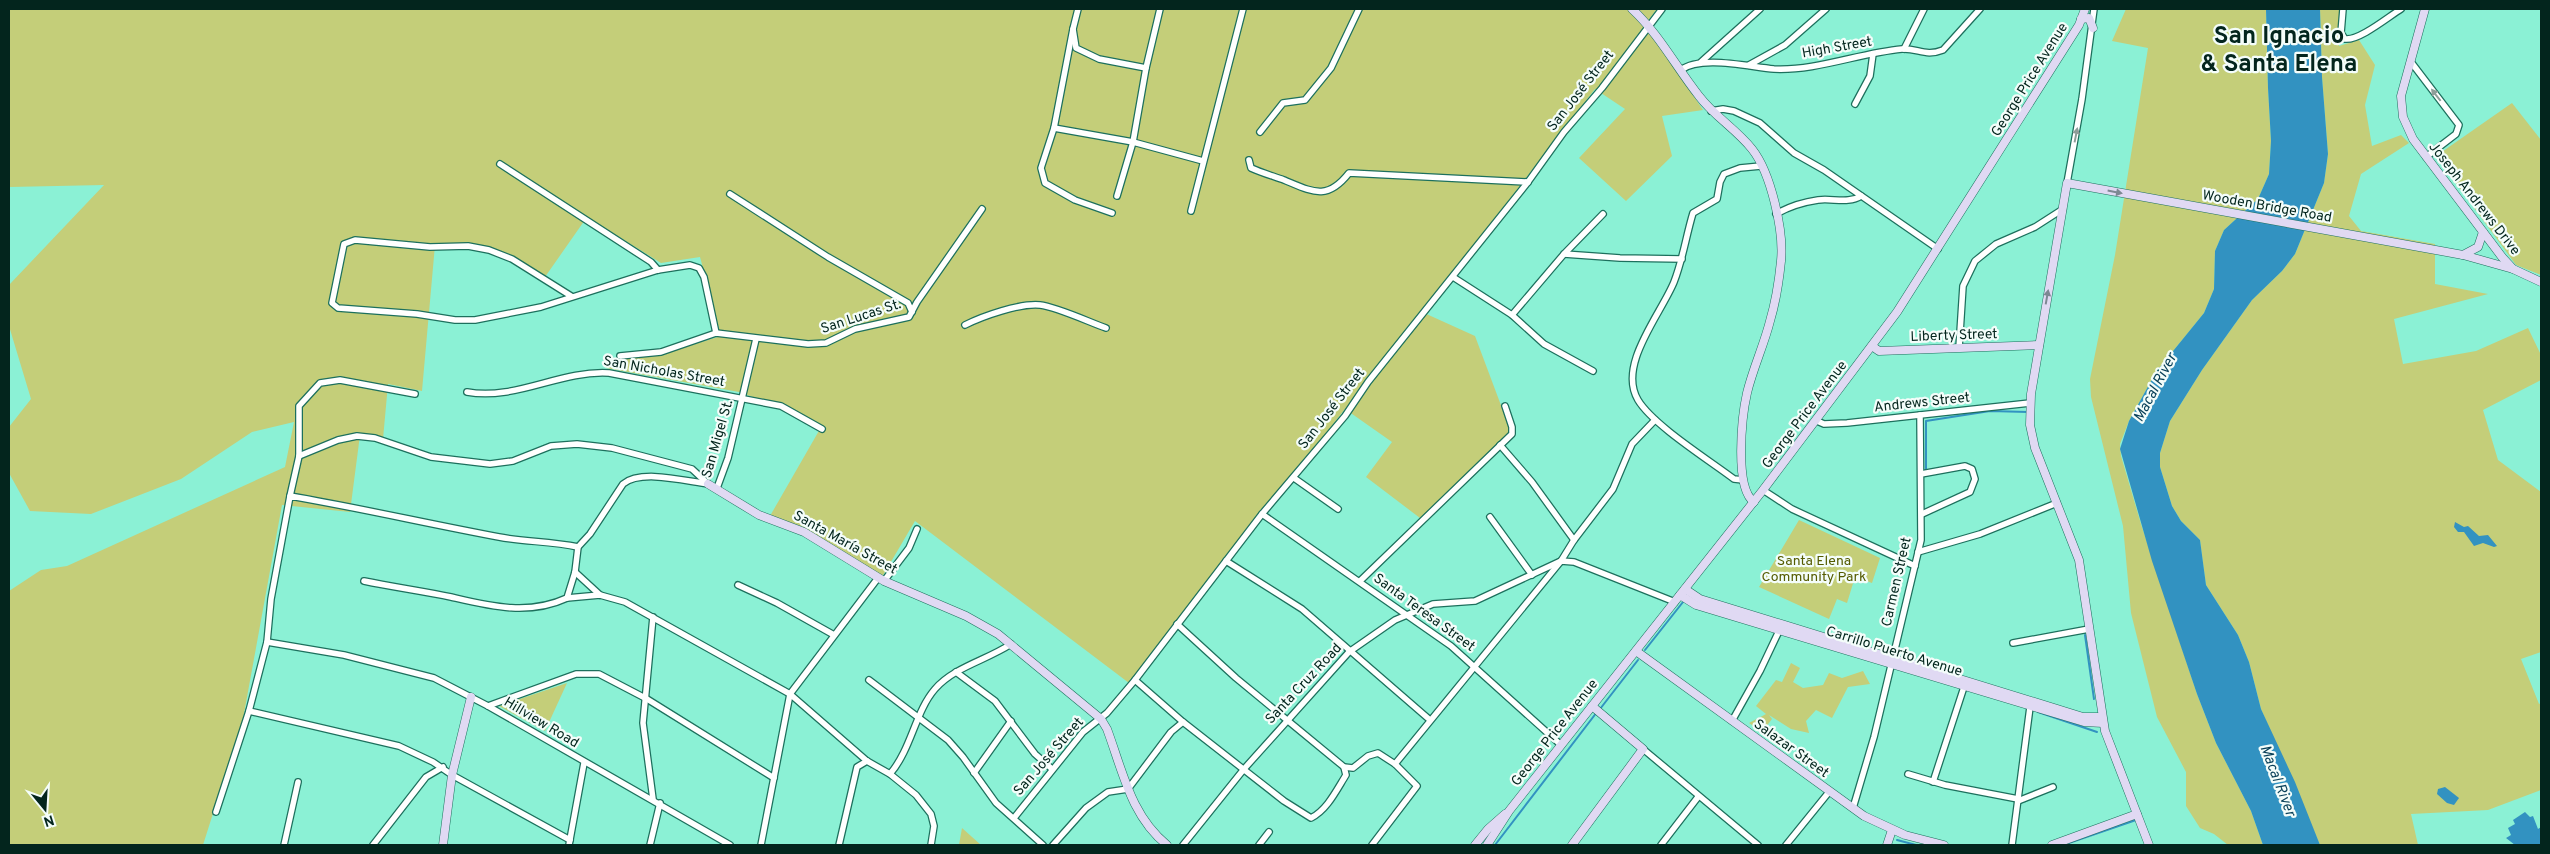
<svg xmlns="http://www.w3.org/2000/svg" width="2550" height="854" font-family="Overpass,sans-serif">
	<style>
		.green { fill: #c4ce79 }
		.water { fill: #3292c1 }
		.lines { fill: none; stroke-linecap: round; stroke-linejoin: round }
		.stream { stroke: #3292c1; stroke-width: 2 }
		.street-casing { stroke: #1d705d; stroke-width: 8 }
		.secondary-casing { stroke: #1d705d; stroke-width: 9 }
		.street { stroke: #fff; stroke-width: 5.5 }
		.secondary { stroke: #e0d9f3; stroke-width: 8 }
		.oneway { fill: #8e9d99 }
		.oneway2 { fill: #7d8893 }
		.labels { text-anchor: middle; dominant-baseline: central; stroke-width: 4.5; stroke-linejoin: round; paint-order: stroke }
		.street-label { font-size: 14px; fill: #03251d; stroke: #f4fdfa }
		.park-label { font-size: 14px; fill: #555b00; stroke: #f4fdfa }
		.water-label { font-size: 15px; font-style: italic; fill: #083f58; stroke: #f4fdfa }
		.town-label { font-size: 24px; font-weight: bold; fill: #03251d; stroke: #f4fdfa }
	</style>
	<rect width="100%" height="100%" fill="#8bf1d5"/>
	<g class="green">
		<polygon points="9,9 1657,9 1643,27 1657,41 1703,110 1662,116 1672,156 1626,201 1579,158 1625,109 1595,89 1422,312 1475,336 1511,432 1420,518 1366,477 1392,442 1345,409 1129,683 915,521 882,577 803,527 770,516 820,429 794,412 739,392 606,368 606,360 669,352 721,336 700,257 661,263 587,217 545,277 489,247 435,245 422,391 388,384 383,439 360,435 350,512 282,505 243,719 203,845 9,845 9,591 41,570 67,566 285,467 294,422 252,432 181,479 91,514 30,511 9,473 9,427 31,399 9,326 9,285 104,185 9,187"/>
		<polygon points="2126,9 2266,9 2268,88 2271,141 2269,174 2258,199 2224,230 2215,251 2214,289 2204,313 2156,372 2129,421 2120,444 2121,456 2141,524 2197,694 2216,743 2251,811 2263,845 2228,845 2214,834 2200,828 2186,806 2186,772 2157,717 2131,613 2123,526 2091,397 2090,379 2115,255 2148,48 2112,41"/>
		<polygon points="2320,9 2340,9 2339,46 2359,40 2375,65 2365,105 2372,146 2401,135 2409,143 2361,174 2349,216 2361,231 2435,244 2435,284 2488,294 2394,319 2403,364 2476,351 2528,328 2541,355 2541,380 2483,410 2498,460 2541,492 2541,652 2521,659 2539,704 2541,703 2541,790 2488,810 2411,814 2418,845 2320,845 2261,709 2249,662 2238,635 2206,585 2200,540 2181,521 2172,506 2160,467 2160,453 2170,421 2202,370 2252,300 2282,271 2295,254 2324,183 2328,154 2322,77"/>
		<polygon points="2512,103 2541,140 2541,275 2516,265 2436,156"/>
		<polygon points="1799,520 1880,558 1872,583 1855,577 1847,603 1837,599 1829,619 1759,587"/>
		<polygon points="1791,663 1800,668 1793,682 1803,688 1823,685 1829,673 1842,678 1863,671 1870,684 1848,687 1832,718 1816,710 1806,721 1809,733 1791,729 1769,715 1772,719 1762,732 1749,723 1766,714 1756,706 1776,680 1782,682"/>
		<polygon points="567,683 545,731 499,706"/>
		<polygon points="962,828 981,845 959,845"/>
	</g>
	<g class="water">
		<polygon points="2266,9 2320,9 2322,77 2328,154 2324,183 2295,254 2282,271 2252,300 2202,370 2170,421 2160,453 2160,467 2172,506 2181,521 2200,540 2206,585 2238,635 2249,662 2261,709 2295,782 2320,845 2263,845 2251,811 2216,743 2197,694 2152,561 2120,449 2129,421 2156,372 2204,313 2214,289 2215,251 2224,230 2258,199 2269,174 2271,141 2268,88"/>
		<polygon points="2455,522 2464,527 2468,526 2479,536 2488,535 2497,546 2494,547 2483,543 2474,546 2464,532 2458,532 2454,527"/>
		<polygon points="2445,787 2459,798 2454,805 2447,803 2437,794 2438,789"/>
		<polygon points="2525,812 2530,817 2533,816 2538,829 2541,827 2540,845 2515,845 2506,838 2511,835 2508,828 2515,824 2513,820"/>
	</g>
	<g class="lines">
		<g class="stream">
			<polyline points="1926,472 1926,421 1990,411 2028,412"/>
			<polyline points="2085,635 2094,699"/>
			<polyline points="1645,650 1683,602"/>
			<polyline points="1600,709 1638,660"/>
			<polyline points="2038,712 2097,732"/>
			<polyline points="1897,840 1916,845"/>
			<polyline points="1495,845 1597,712"/>
			<polyline points="2063,845 2136,820"/>
		</g>
		<g class="street-casing">
			<g id="street">
				<polyline points="1078,9 1073,29 1076,48 1099,59 1146,68"/>
				<path d="M2343,9l-2,24 4,6c14,2 43,-22 56,-30"/>
				<polyline points="1073,29 1054,128 1041,168 1045,183 1075,200 1112,213"/>
				<polyline points="1904,49 1924,9"/>
				<polyline points="1701,62 1760,9"/>
				<polyline points="2411,62 2459,125 2456,134 2426,157"/>
				<polyline points="1749,65 1785,45 1826,9"/>
				<path d="M1681,70c20,-15 68,-3 93,-1 43,2 85,-16 128,-20 16,-1 23,8 41,1l37,-41"/>
				<polyline points="1855,104 1870,76 1873,54"/>
				<polyline points="1711,111 1723,109 1734,111 1760,123 1794,153 1824,170 1938,249"/>
				<polyline points="1054,128 1133,142 1203,161"/>
				<polyline points="1260,132 1283,103 1305,100 1331,68 1359,9"/>
				<path d="M1249,160l2,8c11,5 22,8 33,12 29,12 43,21 65,-7l179,9"/>
				<polyline points="500,164 651,262 658,270"/>
				<polyline points="2067,183 2082,99 2094,9"/>
				<polyline points="730,194 828,257 908,303 912,312"/>
				<polyline points="1117,196 1133,142 1146,68 1160,9"/>
				<polyline points="1191,211 1243,9"/>
				<path d="M1776,214c14,-8 28,-12 42,-14 14,-2 31,4 43,-4"/>
				<polyline points="1564,254 1620,258 1682,259"/>
				<polyline points="1453,277 1512,315 1544,344 1593,371"/>
				<polyline points="571,296 512,259 489,250 468,246 430,247 355,240 344,244 332,303 338,308 417,314 455,320 475,320 541,307 658,270 690,265 699,268 704,277 716,333"/>
				<polyline points="1512,315 1564,254 1603,214"/>
				<path d="M965,325c18,-9 55,-22 75,-20 17,2 49,17 66,23"/>
				<polyline points="1959,348 1963,286 1975,261 1996,244 2035,227 2063,209"/>
				<polyline points="620,356 661,352 716,333 808,344 826,343 855,329 909,317 917,302 982,209"/>
				<path d="M467,392c48,9 93,-22 142,-19l172,33 41,23"/>
				<polyline points="1817,421 1824,424 1847,423 2030,403"/>
				<polyline points="1500,445 1532,482 1574,540"/>
				<polyline points="299,456 338,440 357,436 375,438 431,457 490,464 513,461 551,446 577,444 612,448 692,469 708,484"/>
				<polyline points="1921,474 1965,466 1972,469 1975,479 1970,492 1922,514"/>
				<polyline points="1294,478 1338,509"/>
				<path d="M1743,480l-9,-1c-25,-19 -81,-54 -96,-79 -21,-35 23,-86 36,-118 9,-23 12,-46 19,-69l24,-14 3,-17 4,-8 16,-6 21,-2"/>
				<polyline points="717,488 728,458 756,339"/>
				<polyline points="1763,490 1792,509 1915,566"/>
				<polyline points="290,496 299,456 299,406 320,383 340,380 415,394"/>
				<polyline points="1262,514 1451,646 1561,745"/>
				<polyline points="1490,517 1532,575"/>
				<polyline points="1918,552 1980,534 2057,503"/>
				<polyline points="1226,561 1302,609 1430,720"/>
				<polyline points="575,572 600,595"/>
				<path d="M364,581c29,6 58,10 87,16 39,9 77,19 116,1l8,-26 3,-25 12,-13 33,-50c18,-15 62,-3 85,0"/>
				<polyline points="884,581 909,548 917,529"/>
				<polyline points="1360,581 1512,434 1512,427 1505,406"/>
				<polyline points="738,585 777,603 834,635"/>
				<polyline points="567,598 600,595 625,602 790,694 867,761 890,774 916,795 931,814 934,826 931,845"/>
				<polyline points="1177,624 1236,678 1344,767 1353,768 1368,756 1378,753 1395,764 1417,786 1372,845"/>
				<polyline points="267,642 344,655 434,678 488,706 730,845"/>
				<polyline points="2013,643 2089,629"/>
				<polyline points="956,672 995,701 1035,754 1052,769"/>
				<polyline points="869,680 948,740 963,757 996,803 1043,845"/>
				<path d="M1135,680l48,42 101,79 27,17c16,-8 25,-27 35,-43l-2,-8"/>
				<polyline points="488,706 576,674 599,674 647,699 774,778"/>
				<polyline points="249,711 399,746 433,762 452,775 570,840"/>
				<polyline points="1732,721 1760,671 1779,631"/>
				<polyline points="1643,749 1758,845"/>
				<polyline points="1395,764 1561,561 1574,540 1613,489 1632,444 1655,420"/>
				<polyline points="974,773 1011,721"/>
				<path d="M890,774c22,-26 25,-62 45,-85 19,-22 52,-29 76,-45"/>
				<polyline points="1908,774 1945,785 2018,799"/>
				<polyline points="1933,782 1964,687"/>
				<polyline points="653,799 643,723 653,617"/>
				<polyline points="2018,801 2053,787"/>
				<polyline points="1853,808 1874,737 1921,540 1920,415"/>
				<path d="M216,812l33,-101 18,-69 4,-43 19,-103c70,12 139,28 209,41 26,5 52,4 79,10"/>
				<polyline points="1014,818 1083,732 1107,713 1135,680 1262,514 1345,416 1368,382 1528,182 1564,132 1602,88 1662,9"/>
				<polyline points="284,845 298,782"/>
				<polyline points="373,845 426,777 443,767"/>
				<polyline points="569,845 584,763"/>
				<polyline points="650,845 660,803"/>
				<polyline points="761,845 790,694 878,578"/>
				<polyline points="839,845 857,767 867,761"/>
				<polyline points="1053,845 1086,808 1108,792 1128,789 1171,732 1183,722"/>
				<polyline points="1183,845 1244,769 1349,652 1395,620 1433,604 1475,601 1561,561 1574,562 1675,602"/>
				<polyline points="1259,845 1269,832"/>
				<polyline points="1661,845 1698,797"/>
				<polyline points="1786,845 1829,792"/>
				<polyline points="2012,845 2030,707"/>
			</g>
		</g>
		<g class="secondary-casing">
			<g id="secondary">
				<path d="M1632,9c27,25 44,58 67,87 15,20 37,33 53,53 19,24 32,82 29,112 -2,20 -5,40 -11,60 -6,24 -17,47 -23,72 -5,22 -13,95 7,109"/>
				<polyline points="2425,9 2401,96 2403,117 2413,139 2502,257 2513,269 2541,282"/>
				<polyline points="2081,19 2089,18 2093,28"/>
				<polyline points="2463,255 2478,247 2483,232"/>
				<polyline points="1872,346 1879,351 2039,345"/>
				<path d="M708,484l51,31 45,17 80,49 82,35 32,18 103,85 6,10c16,43 24,87 60,116"/>
				<polyline points="1685,589 1700,599 2083,717 2102,717"/>
				<polyline points="1680,595 1696,605 2084,722 2103,723"/>
				<polyline points="1636,651 1864,816 1905,835 1944,845"/>
				<polyline points="443,845 452,775 471,697"/>
				<polyline points="1475,845 1488,829 1505,814"/>
				<polyline points="1487,845 1509,811 1763,490 1897,312 2079,25 2085,9"/>
				<polyline points="1572,845 1643,749 1592,706"/>
				<polyline points="1887,845 1892,830"/>
				<polyline points="2052,845 2137,814"/>
				<polyline points="2149,845 2105,731 2079,560 2035,448 2030,425 2031,394 2067,183 2463,255 2513,269"/>
			</g>
		</g>
		<use href="#street" class="street"/>
		<use href="#secondary" class="secondary"/>
	</g>
	<defs><path id="oneway-solid" d="M-6-.8H1V-3.2L6.5 0L1 3.2V.8H-6Z" transform="scale(1.25)"/></defs>
	<g class="oneway">
		<use href="#oneway-solid" transform="translate(2436 95) rotate(-128)"/>
		<use href="#oneway-solid" transform="translate(2076 135) rotate(-79)"/>
	</g>
	<g class="oneway2">
		<use href="#oneway-solid" transform="translate(2115 192) rotate(11)"/>
		<use href="#oneway-solid" transform="translate(2047 297) rotate(-80)"/>
	</g>
	<g class="labels">
		<g class="street-label">
			<text transform="translate(1837 48) rotate(-10)">High Street</text>
			<text transform="translate(2030 80) rotate(-58)">George Price Avenue</text>
			<text transform="translate(1581 91) rotate(-52)">San José Street</text>
			<text transform="translate(2474 199) rotate(52)">Joseph Andrews Drive</text>
			<text transform="translate(2267 207) rotate(10)">Wooden Bridge Road</text>
			<text transform="translate(861 317) rotate(-18)">San Lucas St.</text>
			<text transform="translate(1954 336) rotate(-2)">Liberty Street</text>
			<text transform="translate(664 372) rotate(10)">San Nicholas Street</text>
			<text transform="translate(1922 403) rotate(-6)">Andrews Street</text>
			<text transform="translate(1332 409) rotate(-52)">San José Street</text>
			<text transform="translate(1805 415) rotate(-53)">George Price Avenue</text>
			<text transform="translate(718 439) rotate(-74)">San Migel St.</text>
			<text transform="translate(845 543) rotate(29)">Santa María Street</text>
			<text transform="translate(1897 582) rotate(-77)">Carmen Street</text>
			<text transform="translate(1424 613) rotate(36)">Santa Teresa Street</text>
			<text transform="translate(1894 652) rotate(17)">Carrillo Puerto Avenue</text>
			<text transform="translate(1304 684) rotate(-47)">Santa Cruz Road</text>
			<text transform="translate(541 723) rotate(31)">Hillview Road</text>
			<text transform="translate(1555 733) rotate(-52)">George Price Avenue</text>
			<text transform="translate(1791 749) rotate(36)">Salazar Street</text>
			<text transform="translate(1049 757) rotate(-49)">San José Street</text>
		</g>
		<g class="park-label">
			<text x="1814" y="561">Santa Elena<tspan x="1814" dy="16">Community Park</tspan></text>
		</g>
		<g class="water-label">
			<text transform="translate(2156 388) rotate(-62)">Macal River</text>
			<text transform="translate(2277 781) rotate(69)">Macal River</text>
		</g>
		<g class="town-label">
			<text x="2279" y="37">San Ignacio<tspan x="2279" dy="28">&amp; Santa Elena</tspan></text>
		</g>
	</g>
	<rect width="2550" height="854" fill="none" stroke="#03251d" stroke-width="20"/>
	<g transform="translate(45 809) rotate(162)" stroke="#f4fdfa" stroke-width="4" paint-order="stroke">
	<path d="M0-4L9 19L0 12L-9 19Z" fill="#03251d"/>
	<text y="-8" font-size="14" font-weight="bold" text-anchor="middle" fill="#03251d">N</text>
	</g>
</svg>
